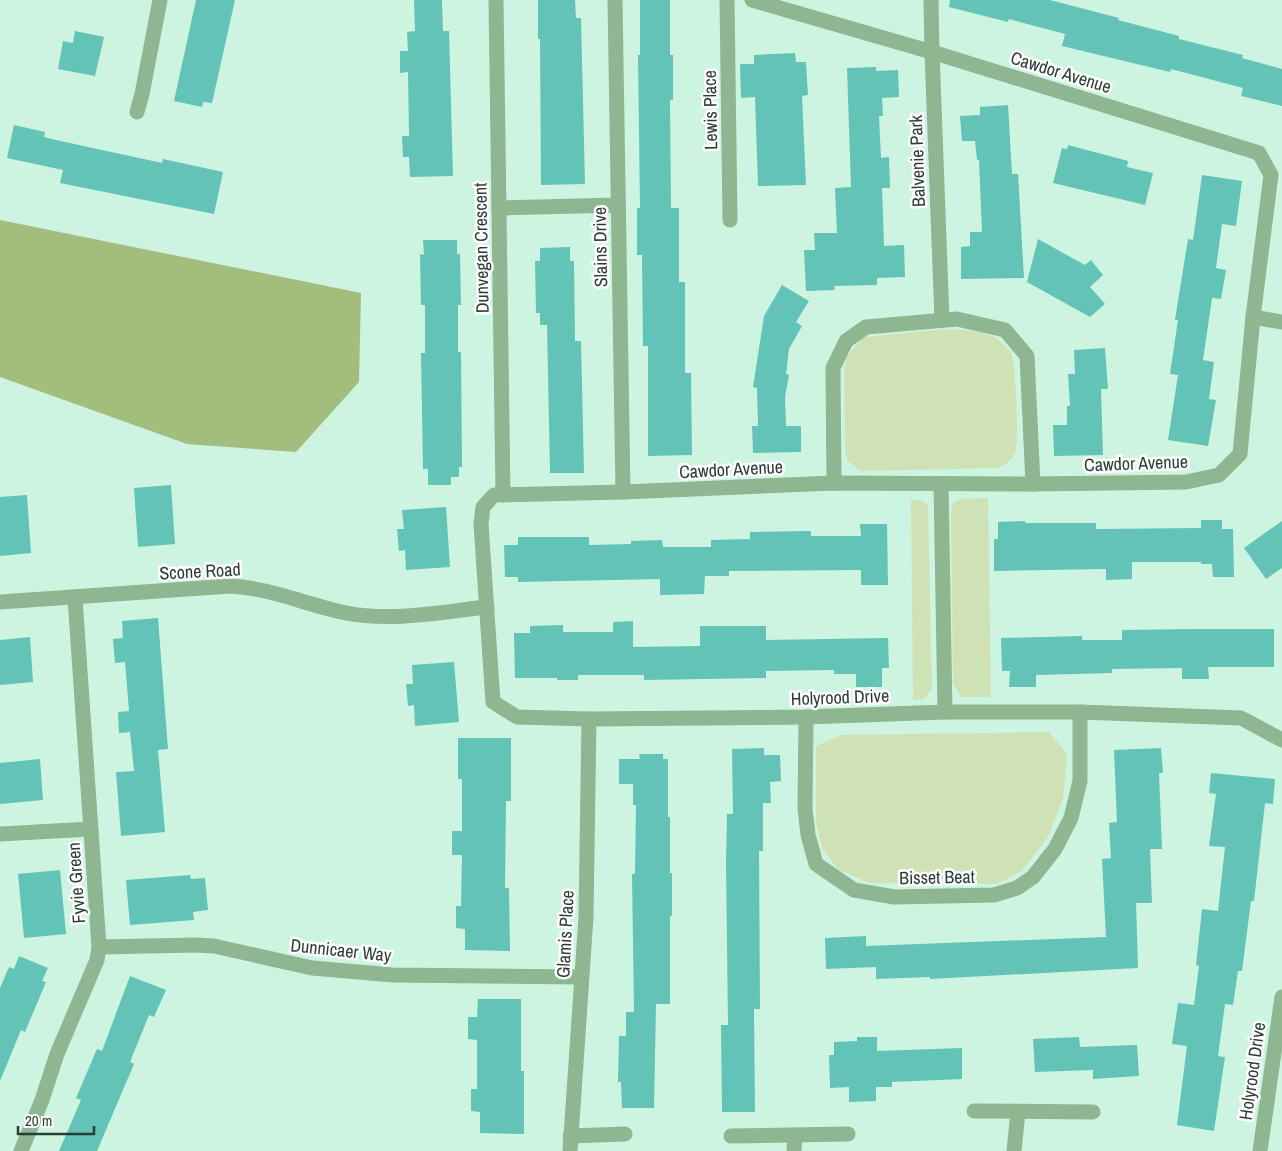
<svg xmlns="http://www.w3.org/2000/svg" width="1282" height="1151" font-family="'Archivo Narrow',sans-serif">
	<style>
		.green { fill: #cfe2b6 }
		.forest { fill: #a3bd7c }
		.building { fill: #63c3b7 }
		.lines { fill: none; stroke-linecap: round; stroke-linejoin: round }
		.minor { stroke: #8eb690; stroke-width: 15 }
		.labels { text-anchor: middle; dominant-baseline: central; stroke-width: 5; stroke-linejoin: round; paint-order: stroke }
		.street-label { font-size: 18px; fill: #2c3c35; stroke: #fff }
	</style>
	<rect width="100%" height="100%" fill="#ccf4e1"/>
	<g class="green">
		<path d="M945,329c16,1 42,0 55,12 4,4 11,10 12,15 4,12 7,86 3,97 -3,7 -10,12 -17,15l-138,3 -12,-10 -3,-9 -1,-83 3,-13 17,-19z"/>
		<polygon points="988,498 991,697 961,697 953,684 951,512 953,503 960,499"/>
		<polygon points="911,499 922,501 928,505 932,689 924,699 913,700"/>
		<polygon points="1049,732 1067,754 1063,799 1048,837 1022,871 997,884 869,883 838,869 823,850 816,824 816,746 841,735"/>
	</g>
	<polygon class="forest" points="0,220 361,293 359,382 296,452 187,444 0,377"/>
	<g class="building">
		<polygon points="196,0 235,0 212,103 203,102 202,107 174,101"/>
		<polygon points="414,0 442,0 443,31 449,31 453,176 410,177 409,157 403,157 402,136 409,136 408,72 400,73 400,51 408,51 407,32 415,31"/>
		<polygon points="538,0 575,0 576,18 581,18 585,184 541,185 540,39 538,39"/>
		<polygon points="640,0 670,0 670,55 673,55 673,100 670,100 671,208 679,208 679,282 685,282 685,373 691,373 692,455 648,456 648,346 643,346 642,255 637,255 637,208 640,208 638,55 640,55"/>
		<polygon points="950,0 1050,0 1119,18 1118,20 1179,36 1179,39 1243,55 1242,58 1282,69 1282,106 1241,96 1243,88 1171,69 1170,72 1062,46 1065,34 1009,19 1008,22 949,7"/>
		<polygon points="75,31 104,37 95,76 58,69 63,41 73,43"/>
		<polygon points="795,53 796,62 806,62 808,95 802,96 806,185 758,186 755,97 741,98 740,64 754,64 754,55"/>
		<polygon points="876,67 876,71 898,70 899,97 882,98 883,116 879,116 881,158 889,157 890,188 882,188 884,246 904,245 905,277 877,278 877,285 834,286 835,290 806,291 804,250 815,250 814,233 837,233 835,188 851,187 847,68"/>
		<polygon points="1008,105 1012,174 1018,174 1024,278 961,279 961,247 970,246 970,232 982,232 979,160 977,160 975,141 962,141 960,116 980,115 980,107"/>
		<polygon points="14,125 45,132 44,137 56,140 162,163 163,159 223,172 214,214 60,183 63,170 7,158"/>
		<polygon points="1068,145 1128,161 1127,167 1153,173 1145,205 1053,183 1062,148 1067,149"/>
		<polygon points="1202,175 1242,181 1236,226 1222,224 1216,268 1226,270 1221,299 1212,298 1203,360 1214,362 1209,399 1216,400 1208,446 1168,440 1178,375 1170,374 1178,320 1175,320 1188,239 1193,240"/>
		<polygon points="1038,239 1085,265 1091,260 1103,275 1090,287 1105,304 1090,317 1027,282"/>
		<polygon points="423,240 457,240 457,254 460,254 461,305 458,305 458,352 461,352 462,467 459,467 459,477 451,477 451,485 428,485 428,469 423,469 421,353 425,353 425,305 421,305 420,254 424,255"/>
		<polygon points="570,247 570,261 574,261 575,341 581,341 584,473 550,473 547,325 540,325 540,313 536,313 535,261 540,261 540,248"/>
		<polygon points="782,285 809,301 796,322 802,326 789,349 786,374 789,375 785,397 786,426 801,426 801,452 753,453 752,426 758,426 757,388 753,387 764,316"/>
		<polygon points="1105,348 1108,389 1101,389 1103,455 1054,456 1053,425 1067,425 1067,406 1070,406 1068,374 1075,374 1074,350"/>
		<polygon points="171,485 175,544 138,547 134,488"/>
		<polygon points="27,495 31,553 0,556 0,497"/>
		<polygon points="446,507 450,567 406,570 405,550 399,551 397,529 404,529 402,510"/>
		<polygon points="1201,520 1222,520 1222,529 1233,529 1234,577 1213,577 1212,564 1201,564 1201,562 1132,562 1132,579 1106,580 1106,569 994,571 994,539 998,539 998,522 1025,521 1025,523 1096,523 1096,529 1201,528"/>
		<polygon points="1282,521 1282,568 1266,579 1244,548"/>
		<polygon points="860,524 887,524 888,585 861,585 861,570 729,571 729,576 705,576 704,594 660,595 660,579 518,582 518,577 505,577 504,545 518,545 518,537 589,537 589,545 631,544 631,541 662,540 663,547 711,547 711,540 750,539 750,532 811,531 811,536 861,536"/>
		<polygon points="158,618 168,749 158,750 165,832 121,836 116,772 134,771 130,732 119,733 118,712 129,711 125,662 115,663 113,639 123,638 122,621"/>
		<polygon points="633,621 633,647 700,646 700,626 766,626 766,640 888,638 889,668 882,668 882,687 856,687 856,674 834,674 834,670 766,671 766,678 644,680 644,675 578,675 578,680 557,680 557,678 515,678 514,633 530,633 530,626 563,625 563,632 613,632 613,622"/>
		<polygon points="1192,629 1274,629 1274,667 1208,667 1209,679 1182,679 1182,668 1112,669 1112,673 1036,675 1036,687 1009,687 1010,671 1002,671 1001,638 1082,636 1082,640 1122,640 1122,630"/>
		<polygon points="30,637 33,682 0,685 0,640"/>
		<polygon points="454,662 459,722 415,726 414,705 408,706 406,684 413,684 412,665"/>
		<polygon points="458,738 511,738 511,801 506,801 505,888 509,888 510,951 465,950 465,929 456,928 456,906 461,906 462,855 452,855 452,831 462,831 462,779 458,779"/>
		<polygon points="764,748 764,755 780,755 781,781 770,782 771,803 763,803 763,851 759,851 760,1009 754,1009 755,1112 722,1112 721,1025 728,1025 726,863 727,814 733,814 732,749"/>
		<polygon points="1161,748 1163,773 1159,773 1162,849 1150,849 1152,903 1136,903 1138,968 930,979 930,977 876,979 876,967 826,969 825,938 866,936 866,946 1106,937 1102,859 1111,858 1109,823 1117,822 1114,750"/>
		<polygon points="639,754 663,754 663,759 668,759 668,817 670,817 670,873 672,873 672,916 670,916 670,1004 656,1004 654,1108 622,1108 621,1082 618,1082 619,1036 626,1036 626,1012 634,1012 632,874 635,874 636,805 633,805 633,784 619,784 619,759 640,759"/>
		<polygon points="40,759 43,800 0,804 0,763"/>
		<polygon points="1211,773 1275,779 1273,804 1265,803 1254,901 1251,901 1242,971 1238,971 1233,1005 1225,1004 1218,1056 1225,1057 1214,1131 1177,1125 1187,1046 1172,1044 1178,1003 1194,1005 1199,966 1196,965 1202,909 1218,911 1225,847 1209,846 1216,794 1209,793"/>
		<polygon points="60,870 66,934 24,938 18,874"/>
		<polygon points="190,875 191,879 205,878 208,910 193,912 194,920 130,925 126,880"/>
		<polygon points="19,956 48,968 42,981 46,982 25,1032 21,1030 0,1081 0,988 9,967 14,969"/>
		<polygon points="130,976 166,990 154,1017 149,1015 130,1062 134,1064 97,1151 59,1151 81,1100 76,1098 97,1049 102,1051"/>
		<polygon points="478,999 521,999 521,1071 524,1071 524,1134 480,1133 480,1112 471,1111 471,1089 477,1089 477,1040 468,1039 468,1017 477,1017"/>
		<polygon points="857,1037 877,1037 877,1051 962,1048 962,1079 892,1082 892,1087 876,1087 876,1101 849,1102 849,1087 830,1088 829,1055 834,1055 834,1042 857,1041"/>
		<polygon points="1079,1037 1080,1047 1137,1045 1139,1076 1093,1079 1093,1070 1035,1072 1033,1039"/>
	</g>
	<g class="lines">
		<g class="minor">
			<polyline points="496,0 503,495"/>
			<polyline points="615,0 623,492"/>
			<polyline points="727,0 730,220"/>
			<polyline points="752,0 932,52 1259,153 1271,175 1253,317 1240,454 1219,475 1186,482 1033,484 834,483 623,492 494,495 483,507 481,524 493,702 517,717 589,719 806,717 945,712 1080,712 1241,718 1282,740"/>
			<polyline points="931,0 932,52 942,320"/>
			<polyline points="137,112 142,94 160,0"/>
			<polyline points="499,208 618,205"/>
			<polyline points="1253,317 1282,322"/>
			<polyline points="834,483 833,368 846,341 866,327 957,319 1005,330 1027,356 1033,484"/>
			<polyline points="941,484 945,712"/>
			<path d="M0,602l230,-16c41,2 77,19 116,27 46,9 95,-1 141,-6"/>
			<polyline points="806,717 805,809 808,835 816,864 854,890 894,897 994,895 1017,888 1033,877 1055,849 1071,818 1080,781 1080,712"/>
			<polyline points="0,834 91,829"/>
			<polyline points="99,947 196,945 214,946 312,968 393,975 581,977"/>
			<polyline points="974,1111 1093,1112"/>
			<polyline points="570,1136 625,1134"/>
			<polyline points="731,1136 848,1134"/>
			<polyline points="21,1151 42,1100 57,1054 97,960 99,947 75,598"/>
			<polyline points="570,1151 586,917 589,719"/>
			<polyline points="794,1151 795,1135"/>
			<polyline points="1014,1151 1018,1112"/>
			<polyline points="1260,1151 1282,997"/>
		</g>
	</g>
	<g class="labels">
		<g class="street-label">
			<text transform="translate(1061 72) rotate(17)">Cawdor Avenue</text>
			<text transform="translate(710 110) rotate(-91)">Lewis Place</text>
			<text transform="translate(917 161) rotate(-92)">Balvenie Park</text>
			<text transform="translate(600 247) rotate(-91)">Slains Drive</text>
			<text transform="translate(481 248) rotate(-91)">Dunvegan Crescent</text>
			<text transform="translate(1136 463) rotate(-2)">Cawdor Avenue</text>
			<text transform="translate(731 469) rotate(-3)">Cawdor Avenue</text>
			<text transform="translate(200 571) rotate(-3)">Scone Road</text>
			<text transform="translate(840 697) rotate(-2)">Holyrood Drive</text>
			<text transform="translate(937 877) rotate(-1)">Bisset Beat</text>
			<text transform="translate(76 883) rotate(-94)">Fyvie Green</text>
			<text transform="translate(565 934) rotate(-87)">Glamis Place</text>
			<text transform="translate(341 950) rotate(6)">Dunnicaer Way</text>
			<text transform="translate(1252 1071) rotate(-82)">Holyrood Drive</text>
		</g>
	</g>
	<path d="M18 1126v8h76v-8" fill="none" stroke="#2c3c35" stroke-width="2.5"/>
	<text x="25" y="1126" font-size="15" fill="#2c3c35" stroke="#ffffff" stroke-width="4" paint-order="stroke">20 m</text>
</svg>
